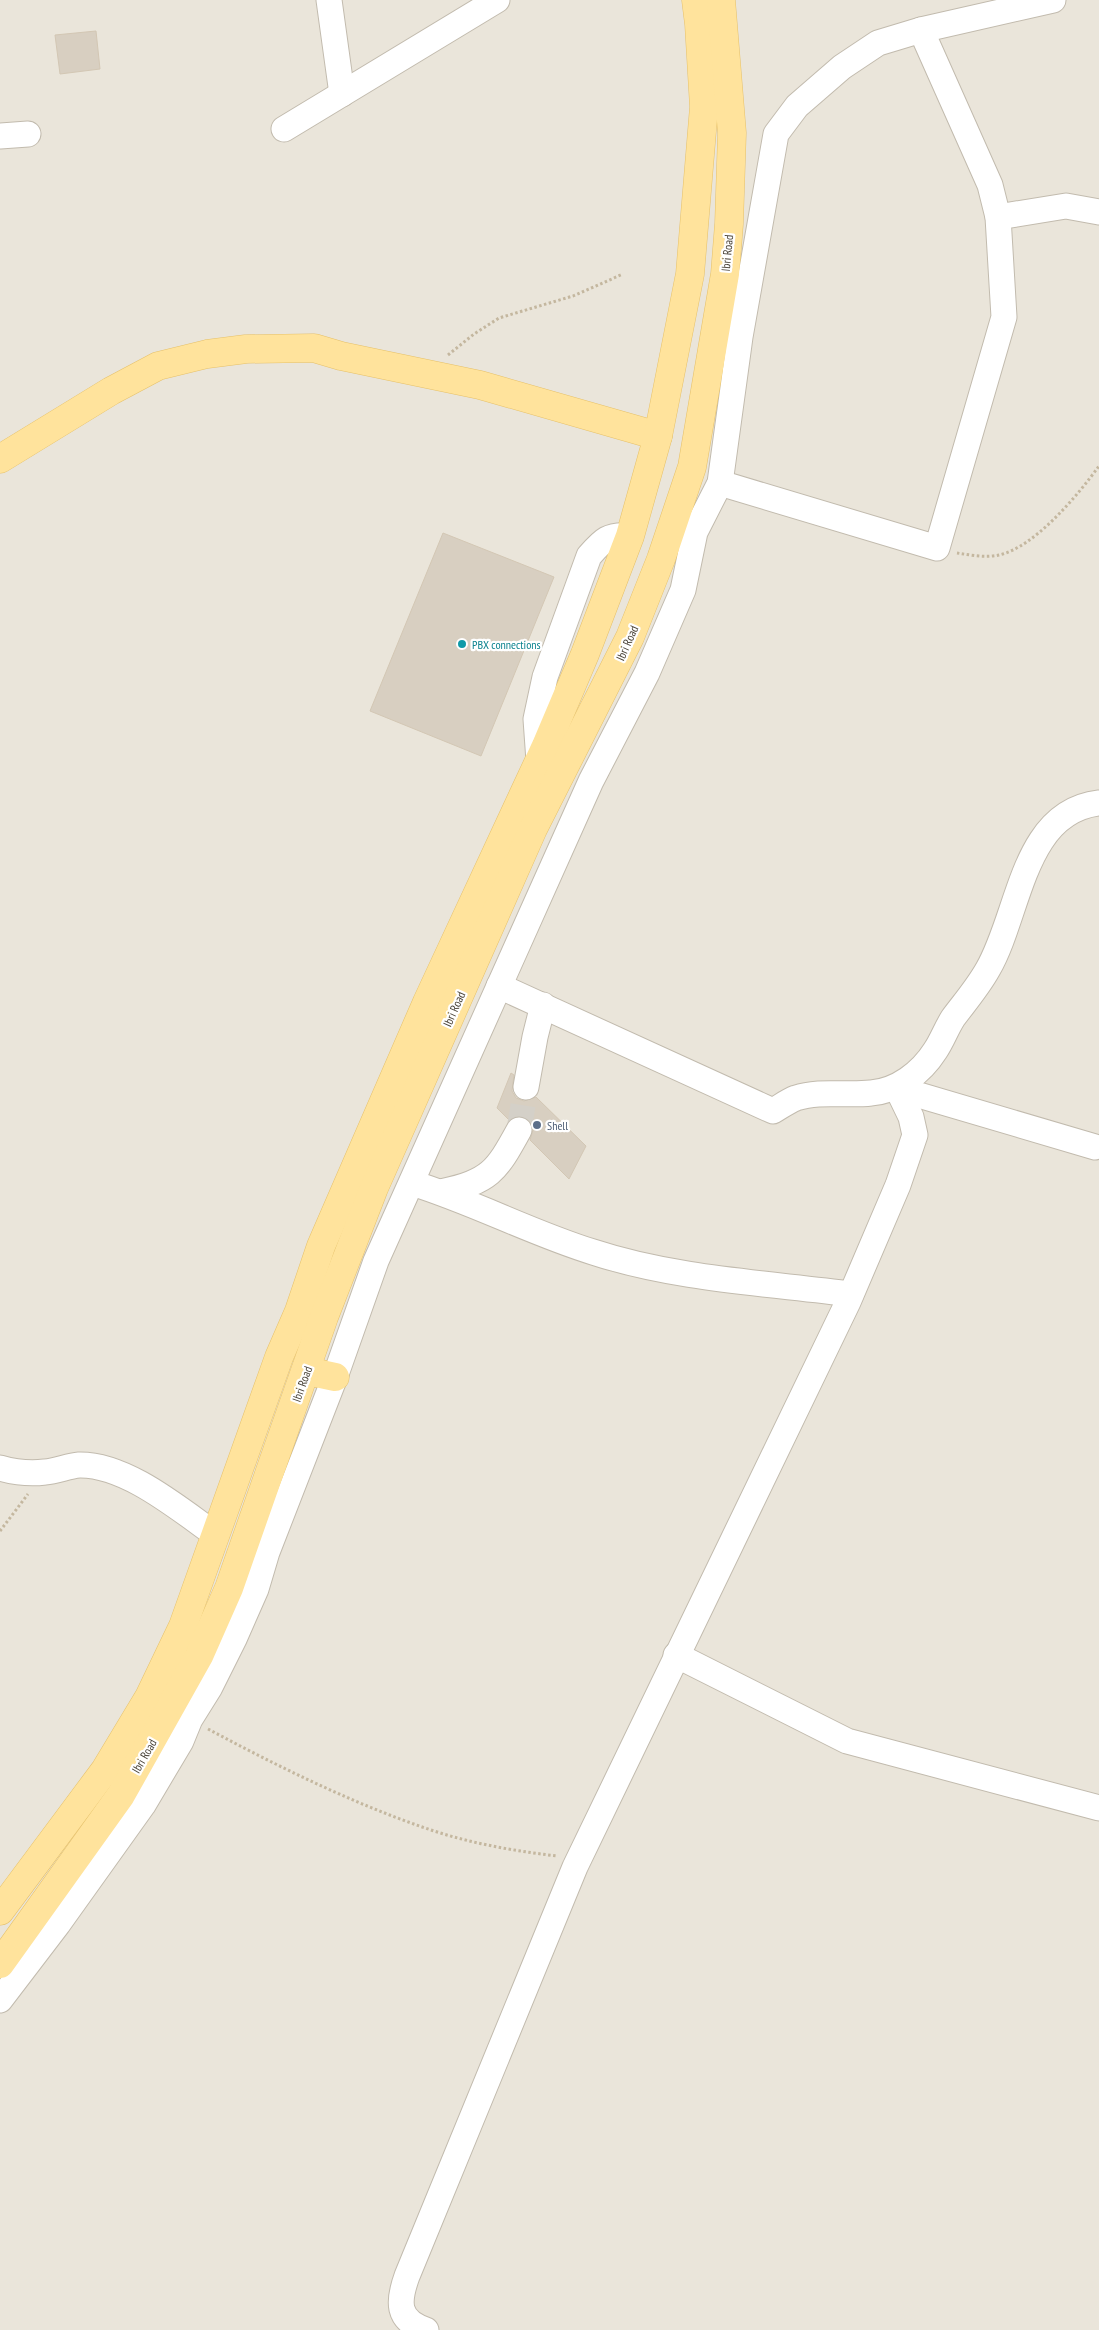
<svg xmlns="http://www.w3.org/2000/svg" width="1099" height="2330" font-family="'PT Sans Narrow',sans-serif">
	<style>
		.residential { fill: #eae5da }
		.building { fill: #d8cfc1; stroke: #d3c7b4 }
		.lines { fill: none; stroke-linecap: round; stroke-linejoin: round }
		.minor-tunnel { stroke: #d4d0c8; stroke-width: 25; stroke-dasharray: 25 12; stroke-linecap: butt }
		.minor-casing { stroke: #c2bbae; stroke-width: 27 }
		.major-casing { stroke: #e6c16a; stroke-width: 29 }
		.path { stroke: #c4b79f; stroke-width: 3; stroke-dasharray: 2.5 2.5; stroke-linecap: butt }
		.minor { stroke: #fff; stroke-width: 25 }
		.major { stroke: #ffe39c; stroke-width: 28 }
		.culture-dot { fill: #0f9aa8; stroke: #fff; stroke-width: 2 }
		.service-dot { fill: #5c6f8a; stroke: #fff; stroke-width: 2 }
		.labels { text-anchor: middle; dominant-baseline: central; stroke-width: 4.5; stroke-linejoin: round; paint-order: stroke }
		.street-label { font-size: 12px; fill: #4b4439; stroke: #fff }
		.culture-label { font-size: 12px; fill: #0d838f; stroke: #fff; text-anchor: start }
		.service-label { font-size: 12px; fill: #4e5e75; stroke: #fff; text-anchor: start }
	</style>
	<rect width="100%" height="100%" fill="#f6f3ec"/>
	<rect class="residential" x="0" y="0" width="1099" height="2330"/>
	<g class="building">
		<polygon points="96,31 100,69 60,74 55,35"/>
		<polygon points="443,533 554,577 481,756 370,711"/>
		<polygon points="511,1073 514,1075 512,1091 516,1098 524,1101 536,1097 586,1146 569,1179 530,1140 533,1130 531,1122 526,1117 519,1116 509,1120 497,1108"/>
	</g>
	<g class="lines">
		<polyline class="minor-tunnel" points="519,1130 526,1087"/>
		<g class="minor-casing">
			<g id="minor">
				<polyline points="329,0 342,94"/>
				<polyline points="284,129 497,0"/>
				<polyline points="0,136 28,134"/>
				<polyline points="998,217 1066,206 1099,212"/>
				<polyline points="720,483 937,548 1004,317 998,217 990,185 921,30"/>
				<path d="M539,761l-3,-42 9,-42 44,-121c14,-16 19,-22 41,-20"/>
				<path d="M499,986l274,125c7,-4 15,-10 23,-13 24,-8 50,-2 75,-5 26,-2 50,-20 64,-42 7,-10 11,-22 18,-33 12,-16 25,-31 35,-49 32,-55 34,-157 111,-166"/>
				<polyline points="526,1087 535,1037 543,1005"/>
				<polyline points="895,1088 1095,1147"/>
				<path d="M412,1183c62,19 119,50 181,69 82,27 173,31 258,42"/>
				<path d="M441,1192c49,-11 55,-20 78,-62"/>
				<path d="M0,1468c14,4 30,6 45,4 12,-1 23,-6 34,-7 47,-1 100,44 137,70"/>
				<polyline points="676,1655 847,1741 1099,1808"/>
				<polyline points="0,2000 58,1924 143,1805 181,1741 190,1719 210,1687 234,1639 256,1589 267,1552 335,1377 376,1261 591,781 647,673 683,590 695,532 720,483 740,337 776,134 797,106 842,67 878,43 921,30 1053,0"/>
				<path d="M426,2330c-30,-10 -28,-29 -19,-54l168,-409 273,-565 50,-117 17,-50 -4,-18 -14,-29"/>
			</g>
		</g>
		<g class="major-casing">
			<g id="major">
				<polyline points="0,459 111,391 158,366 207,354 246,349 314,348 341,356 480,385 658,436"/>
				<polyline points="307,1371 335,1377"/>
				<polyline points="0,1911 105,1770 149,1697 183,1626 279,1357 299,1311 321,1246 427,1002 546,746 585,654 630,536 658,436 690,274 704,107 699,24 696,0"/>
				<polyline points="0,1964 121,1795 199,1656 229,1588 324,1317 374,1188 533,829 630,637 661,559 692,467 725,274 729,224 732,133 721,0"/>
			</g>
		</g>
		<g class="path">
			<polyline points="448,355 474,334 499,318 573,296 623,274"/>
			<path d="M957,553c13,2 29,5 42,2 36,-8 79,-60 100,-89"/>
			<polyline points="0,1531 28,1494"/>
			<path d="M208,1729c73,39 148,76 226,102 40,13 81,20 123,25"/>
		</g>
		<use href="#minor" class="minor"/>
		<use href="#major" class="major"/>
	</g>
	<circle class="culture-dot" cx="462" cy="644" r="5"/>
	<circle class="service-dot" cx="537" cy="1125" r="5"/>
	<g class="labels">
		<g class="street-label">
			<text transform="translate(727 253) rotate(-85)">Ibri Road</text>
			<text transform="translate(627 643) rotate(-66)">Ibri Road</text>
			<text transform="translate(454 1009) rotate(-66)">Ibri Road</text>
			<text transform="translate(302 1384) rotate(-70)">Ibri Road</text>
			<text transform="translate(144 1756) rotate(-60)">Ibri Road</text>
		</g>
		<g class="culture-label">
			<text x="472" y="644">PBX connections</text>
		</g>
		<g class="service-label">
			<text x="547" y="1125">Shell</text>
		</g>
	</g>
</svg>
